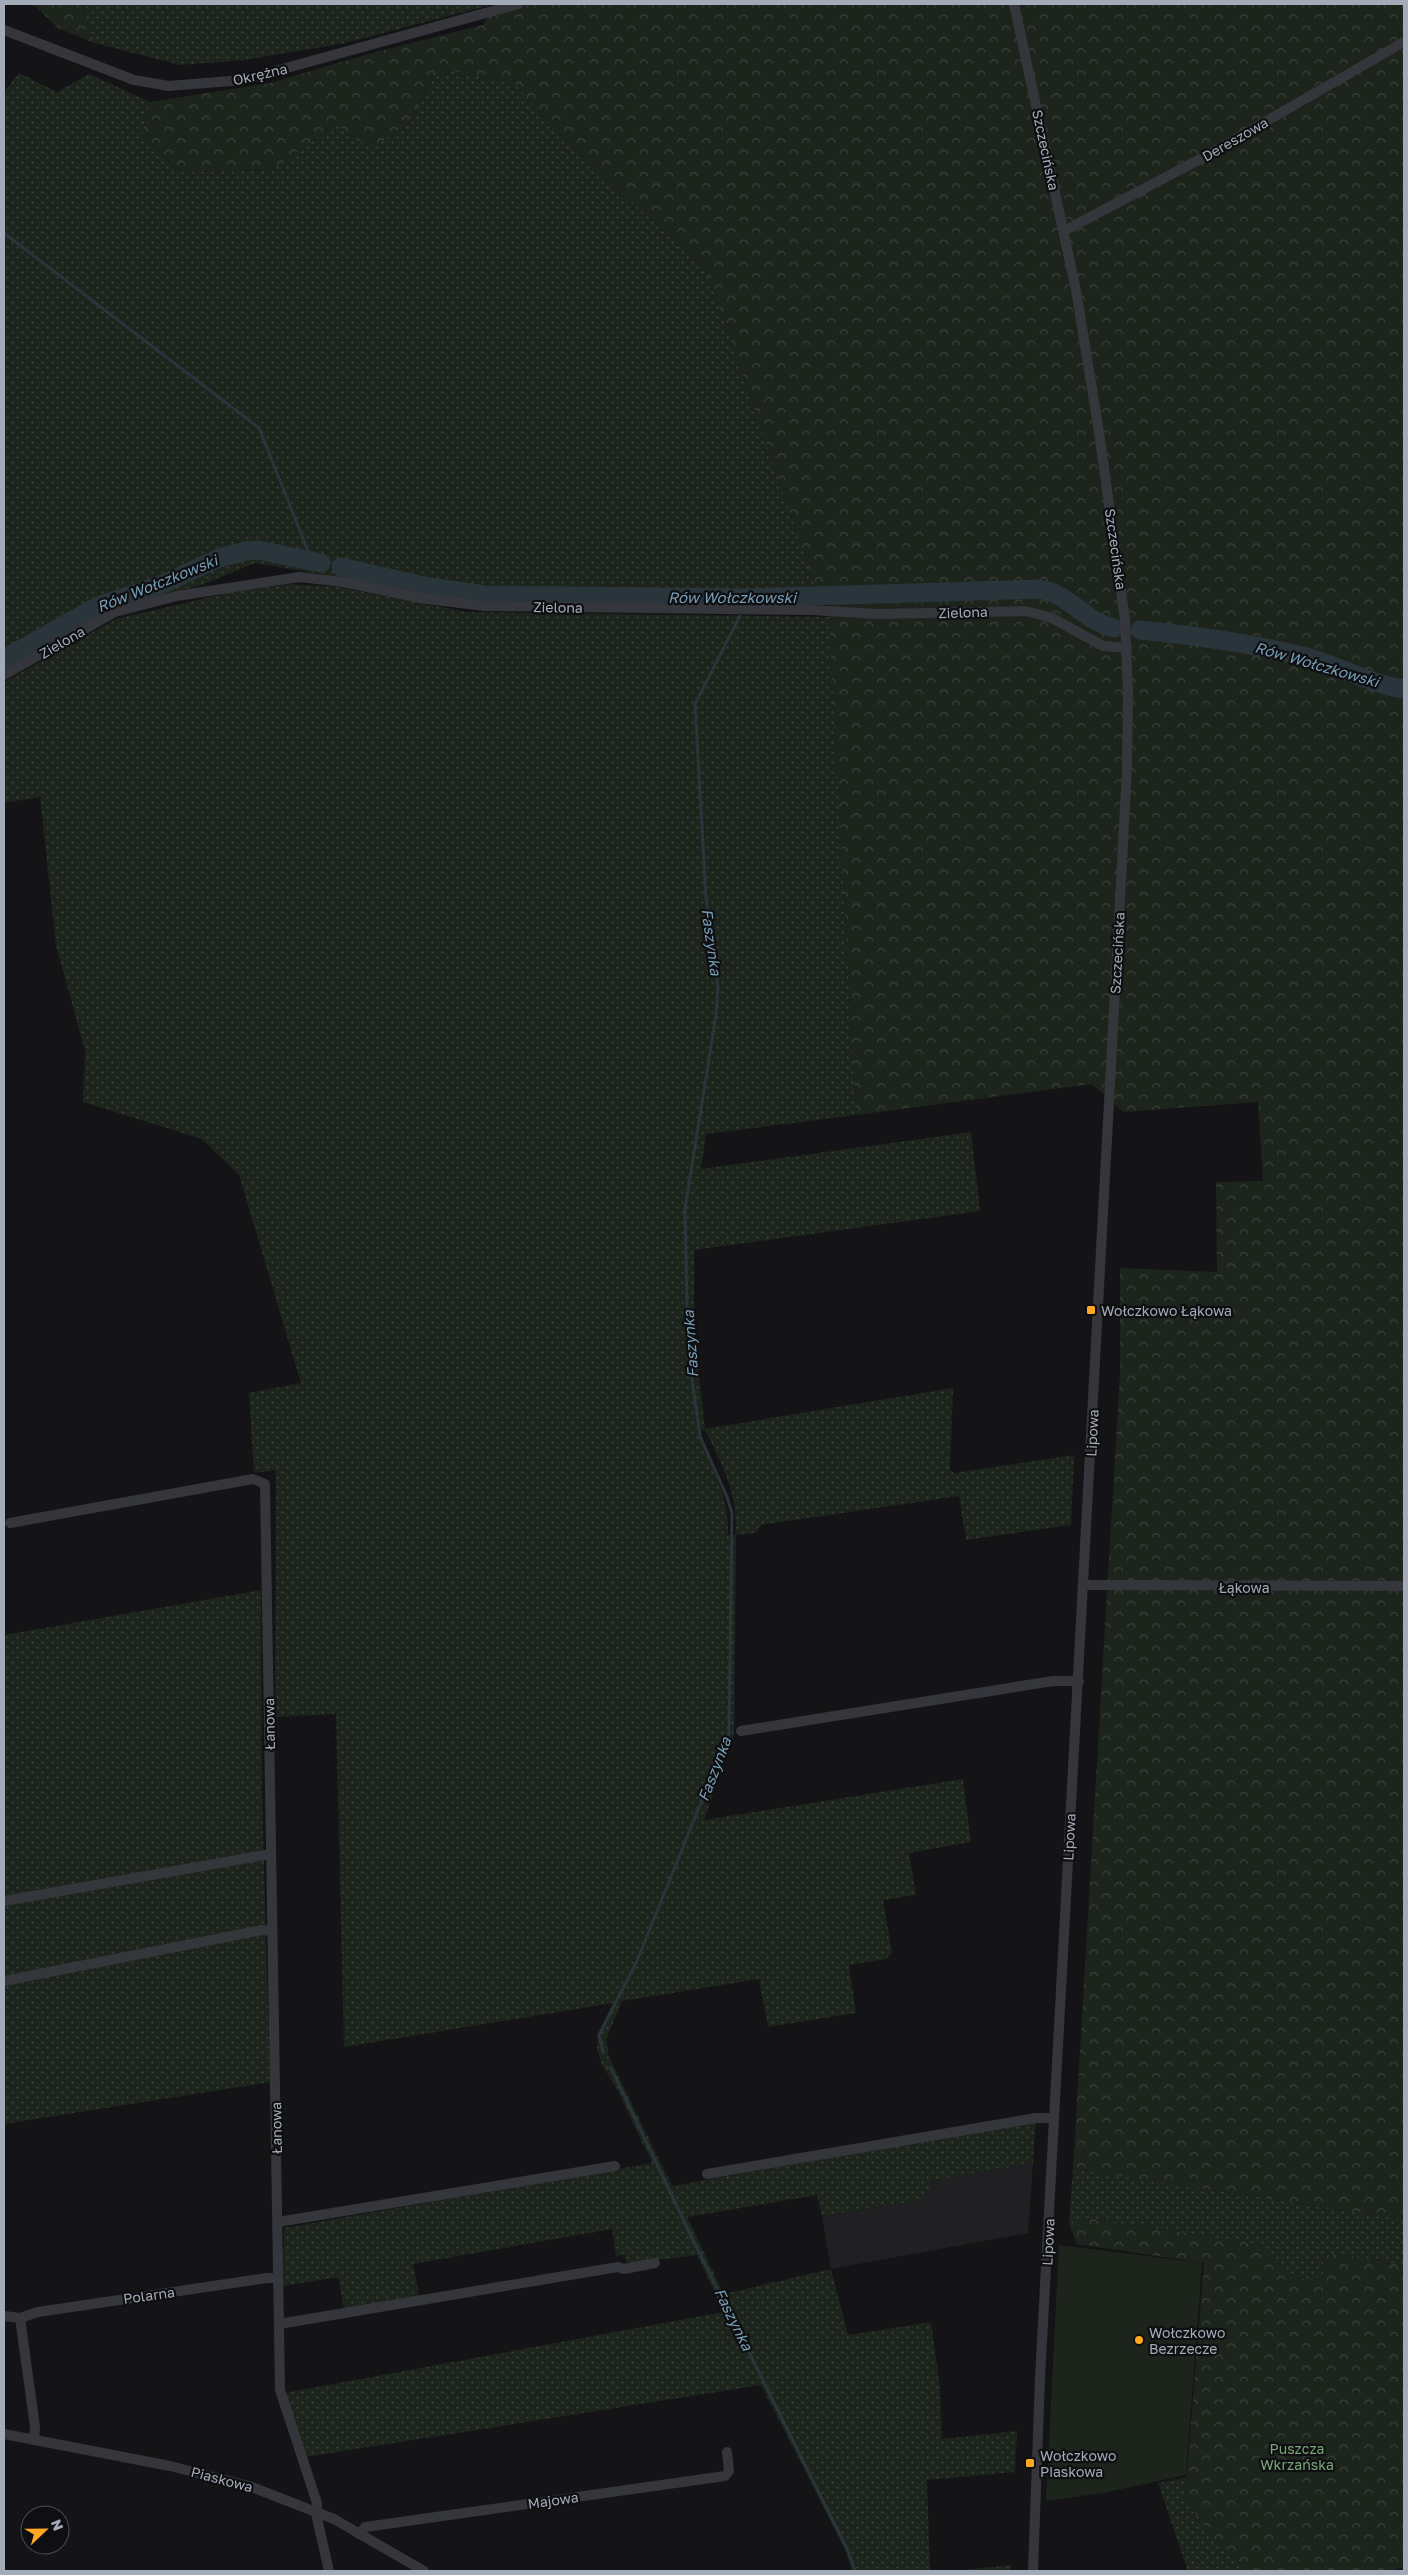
<svg xmlns="http://www.w3.org/2000/svg" width="1408" height="2575" font-family="'Golos Text',sans-serif">
	<style>
		.built { fill: #202023 }
		.grass { fill: url(#grass-dots); fill-rule: evenodd }
		.forest { fill: url(#forest-crowns) }
		.garden { fill: #1c241c }
		.lines { fill: none; stroke-linecap: round; stroke-linejoin: round }
		.stream { stroke: #29343b; stroke-width: 3 }
		.river { stroke: #29343b; stroke-width: 19 }
		.minor { stroke: #35363b; stroke-width: 10 }
		.poi-dot { fill: #ffa723; stroke: #0f0f11; stroke-width: 2 }
		.labels { text-anchor: middle; dominant-baseline: central; stroke-width: 4.5; stroke-linejoin: round; paint-order: stroke }
		.street-label { font-size: 14px; fill: #a4abb8; stroke: #0f0f11 }
		.poi-label { font-size: 14px; fill: #a4abb8; stroke: #0f0f11; text-anchor: start }
		.park-label { font-size: 14px; fill: #79a579; stroke: #0f0f11 }
		.water-label { font-size: 15px; font-style: italic; fill: #779db6; stroke: #0f0f11 }
	</style>
	<defs>
		<pattern id="grass-dots" width="8" height="8" patternUnits="userSpaceOnUse" patternTransform="scale(1.25)"><rect width="8" height="8" fill="#1c241c"/><path d="M2 2h.1M6 6h.1" fill="none" stroke="#3a413b" stroke-width="1.8" stroke-linecap="round"/></pattern>
		<pattern id="forest-crowns" width="20" height="18" patternUnits="userSpaceOnUse" patternTransform="scale(1.25)"><rect width="20" height="18" fill="#1c241c"/><path d="M2 6a3 3 0 1 1 6 0M12 15a3 3 0 1 1 6 0" fill="none" stroke="#3a413b"/></pattern>
	</defs>
	<rect width="100%" height="100%" fill="#141416"/>
	<polygon class="built" points="1033,2163 1028,2233 831,2269 822,2216 921,2200 931,2181"/>
	<g class="grass">
		<polygon points="83,4 495,4 345,43 244,60 180,65 94,43"/>
		<polygon points="453,71 515,84 577,151 707,271 817,591 828,603 461,598 255,563 199,586 115,606 4,668 4,92 19,73 57,92 89,74 150,102 142,133 179,172 272,170 336,124 408,123 434,77"/>
		<path d="M290,584l48,3 129,25 362,5 27,498 -150,19 -5,35 270,-37 9,79 -286,39v84l11,95 248,-41 -3,82 4,3 120,-18 -3,70 -105,15 -7,-44 -198,29 -6,8 -19,2 -2,200 -30,85 259,-41 8,63 -62,11 7,42 -33,5 9,52 -6,7 -37,6 7,48 -88,14 -9,-48 -137,22 -16,39 3,17 63,129 364,-65 -3,42 -102,18v5l-10,14 -99,16 -5,-21 -130,22 37,77 107,-25 17,66 83,-13 9,66 2,51 75,-8 -2,41 -88,8 3,91h-78l-6,-20 -85,-166 -456,72 -20,-64 439,-81 -27,-57 -71,9 -1,-9 -9,1 -4,-27 -199,35 6,32 -75,13 -6,-32 -55,9 1,-58 368,-65 -34,-72 -16,-26 -5,-16 1,-14 15,-32 -269,44 -8,-333 -61,3 1,-247 -22,3 -5,-80 52,-10 -62,-208 -37,-36 -119,-37 2,-51 -29,-106 -16,-148 -36,6v-121l112,-63 112,-26zM697,1429l8,1c16,33 35,67 30,105h-7c1,-45 -18,-66 -31,-106z"/>
		<polygon points="261,1590 262,1796 270,2082 4,2124 4,1635"/>
		<polygon points="1073,2169 1404,2219 1404,2265 1339,2254 1321,2256 1325,2271 1312,2282 1290,2274 1263,2245 1086,2218 1069,2224"/>
		<polygon points="1187,2477 1185,2497 1215,2543 1250,2571 1188,2571 1158,2483"/>
		<polygon points="1011,2565 1011,2571 956,2571"/>
	</g>
	<g class="forest">
		<polygon points="33,4 83,4 94,43 58,28"/>
		<polygon points="495,4 1404,4 1404,2219 1073,2169 1120,1373 1120,1268 1217,1272 1216,1182 1263,1181 1258,1102 1123,1112 1092,1084 856,1115 828,603 817,591 707,271 577,151 515,84 453,71 434,77 408,123 371,149 336,124 272,170 179,172 142,133 150,102 270,83 376,52 483,25"/>
		<polygon points="1086,2218 1264,2245 1290,2274 1312,2282 1325,2271 1321,2256 1339,2254 1404,2265 1404,2567 1390,2571 1250,2571 1215,2543 1185,2497 1204,2263 1077,2244 1069,2224"/>
	</g>
	<polygon class="garden" points="1059,2245 1202,2263 1186,2475 1103,2493 1046,2501"/>
	<g class="lines">
		<g class="stream">
			<polyline points="4,233 259,428 312,561"/>
			<polyline points="742,605 746,598"/>
			<polyline points="603,2052 599,2035 637,1961 729,1733 732,1513 727,1497 700,1436 688,1351 685,1209 716,1015 718,987 706,898 695,704 740,616"/>
			<polyline points="611,2068 693,2240 848,2551 855,2571"/>
		</g>
		<g class="river">
			<path d="M341,567l83,19 60,9 262,3 293,-9c30,4 46,33 75,39"/>
			<path d="M1140,630c56,6 112,13 166,27 33,9 64,27 98,32"/>
			<polyline points="4,659 98,606 161,585 219,558 246,551 259,550 321,563"/>
		</g>
		<g class="minor">
			<polyline points="1014,4 1076,290 1099,432 1125,620 1128,692 1127,769 1040,2378 1033,2571"/>
			<polyline points="4,30 134,80 169,86 243,80 518,4"/>
			<polyline points="1064,231 1204,157 1404,42"/>
			<polyline points="4,675 115,612 177,596 299,577 343,582 420,598 484,606 811,610 878,614 1026,611 1052,618 1103,646 1127,648"/>
			<polyline points="10,1523 253,1479 265,1484 280,2390 317,2503 317,2518 329,2571"/>
			<polyline points="1084,1585 1404,1586"/>
			<polyline points="741,1731 1053,1681 1079,1681"/>
			<polyline points="4,1901 271,1854"/>
			<polyline points="4,1981 262,1930 272,1931"/>
			<polyline points="707,2174 1036,2118 1054,2118"/>
			<polyline points="278,2222 615,2166"/>
			<polyline points="4,2316 20,2318 38,2312 267,2278 278,2278"/>
			<polyline points="20,2318 35,2427 34,2440"/>
			<polyline points="279,2324 618,2267 624,2269 655,2263"/>
			<polyline points="4,2434 170,2466 249,2486 334,2519 424,2571"/>
			<polyline points="359,2534 365,2527 725,2476 729,2471 727,2452"/>
		</g>
	</g>
	<g class="poi-dot">
		<rect x="1086" y="1305" width="10" height="10" rx="2.5"/>
		<circle cx="1139" cy="2340" r="5"/>
		<rect x="1025" y="2458" width="10" height="10" rx="2.5"/>
	</g>
	<g class="labels">
		<g class="street-label">
			<text transform="translate(260 74) rotate(-13)">Okrężna</text>
			<text transform="translate(1235 139) rotate(-30)">Dereszowa</text>
			<text transform="translate(1046 150) rotate(78)">Szczecińska</text>
			<text transform="translate(1116 549) rotate(82)">Szczecińska</text>
			<text transform="translate(558 607) rotate(1)">Zielona</text>
			<text transform="translate(963 612) rotate(-2)">Zielona</text>
			<text transform="translate(62 642) rotate(-30)">Zielona</text>
			<text transform="translate(1117 953) rotate(-87)">Szczecińska</text>
			<text transform="translate(1092 1433) rotate(-87)">Lipowa</text>
			<text x="1244" y="1587">Łąkowa</text>
			<text transform="translate(269 1724) rotate(-91)">Łanowa</text>
			<text transform="translate(1069 1837) rotate(-87)">Lipowa</text>
			<text transform="translate(276 2128) rotate(-91)">Łanowa</text>
			<text transform="translate(1048 2242) rotate(-87)">Lipowa</text>
			<text transform="translate(149 2295) rotate(-8)">Polarna</text>
			<text transform="translate(222 2479) rotate(15)">Piaskowa</text>
			<text transform="translate(553 2500) rotate(-8)">Majowa</text>
		</g>
		<g class="poi-label">
			<text x="1101" y="1310">Wołczkowo Łąkowa</text>
			<text x="1149" y="2332">Wołczkowo<tspan x="1149" dy="16">Bezrzecze</tspan></text>
			<text x="1040" y="2455">Wołczkowo<tspan x="1040" dy="16">Piaskowa</tspan></text>
		</g>
		<g class="park-label">
			<text x="1297" y="2448">Puszcza<tspan x="1297" dy="16">Wkrzańska</tspan></text>
		</g>
		<g class="water-label">
			<text transform="translate(157 583) rotate(-22)">Rów Wołczkowski</text>
			<text x="732" y="597">Rów Wołczkowski</text>
			<text transform="translate(1317 664) rotate(16)">Rów Wołczkowski</text>
			<text transform="translate(712 942) rotate(82)">Faszynka</text>
			<text transform="translate(690 1344) rotate(-94)">Faszynka</text>
			<text transform="translate(714 1769) rotate(-69)">Faszynka</text>
			<text transform="translate(734 2319) rotate(64)">Faszynka</text>
		</g>
	</g>
	<rect width="1408" height="2575" fill="none" stroke="#a4abb8" stroke-width="10"/>
	<g transform="translate(45 2530) rotate(68)"><circle r="24" fill="#0f0f11" stroke="#4b4d54"/>
	<path d="M0-4L9 19L0 12L-9 19Z" fill="#ffa723"/>
	<text y="-8" font-size="14" font-weight="bold" text-anchor="middle" fill="#a4abb8">N</text>
	</g>
</svg>
